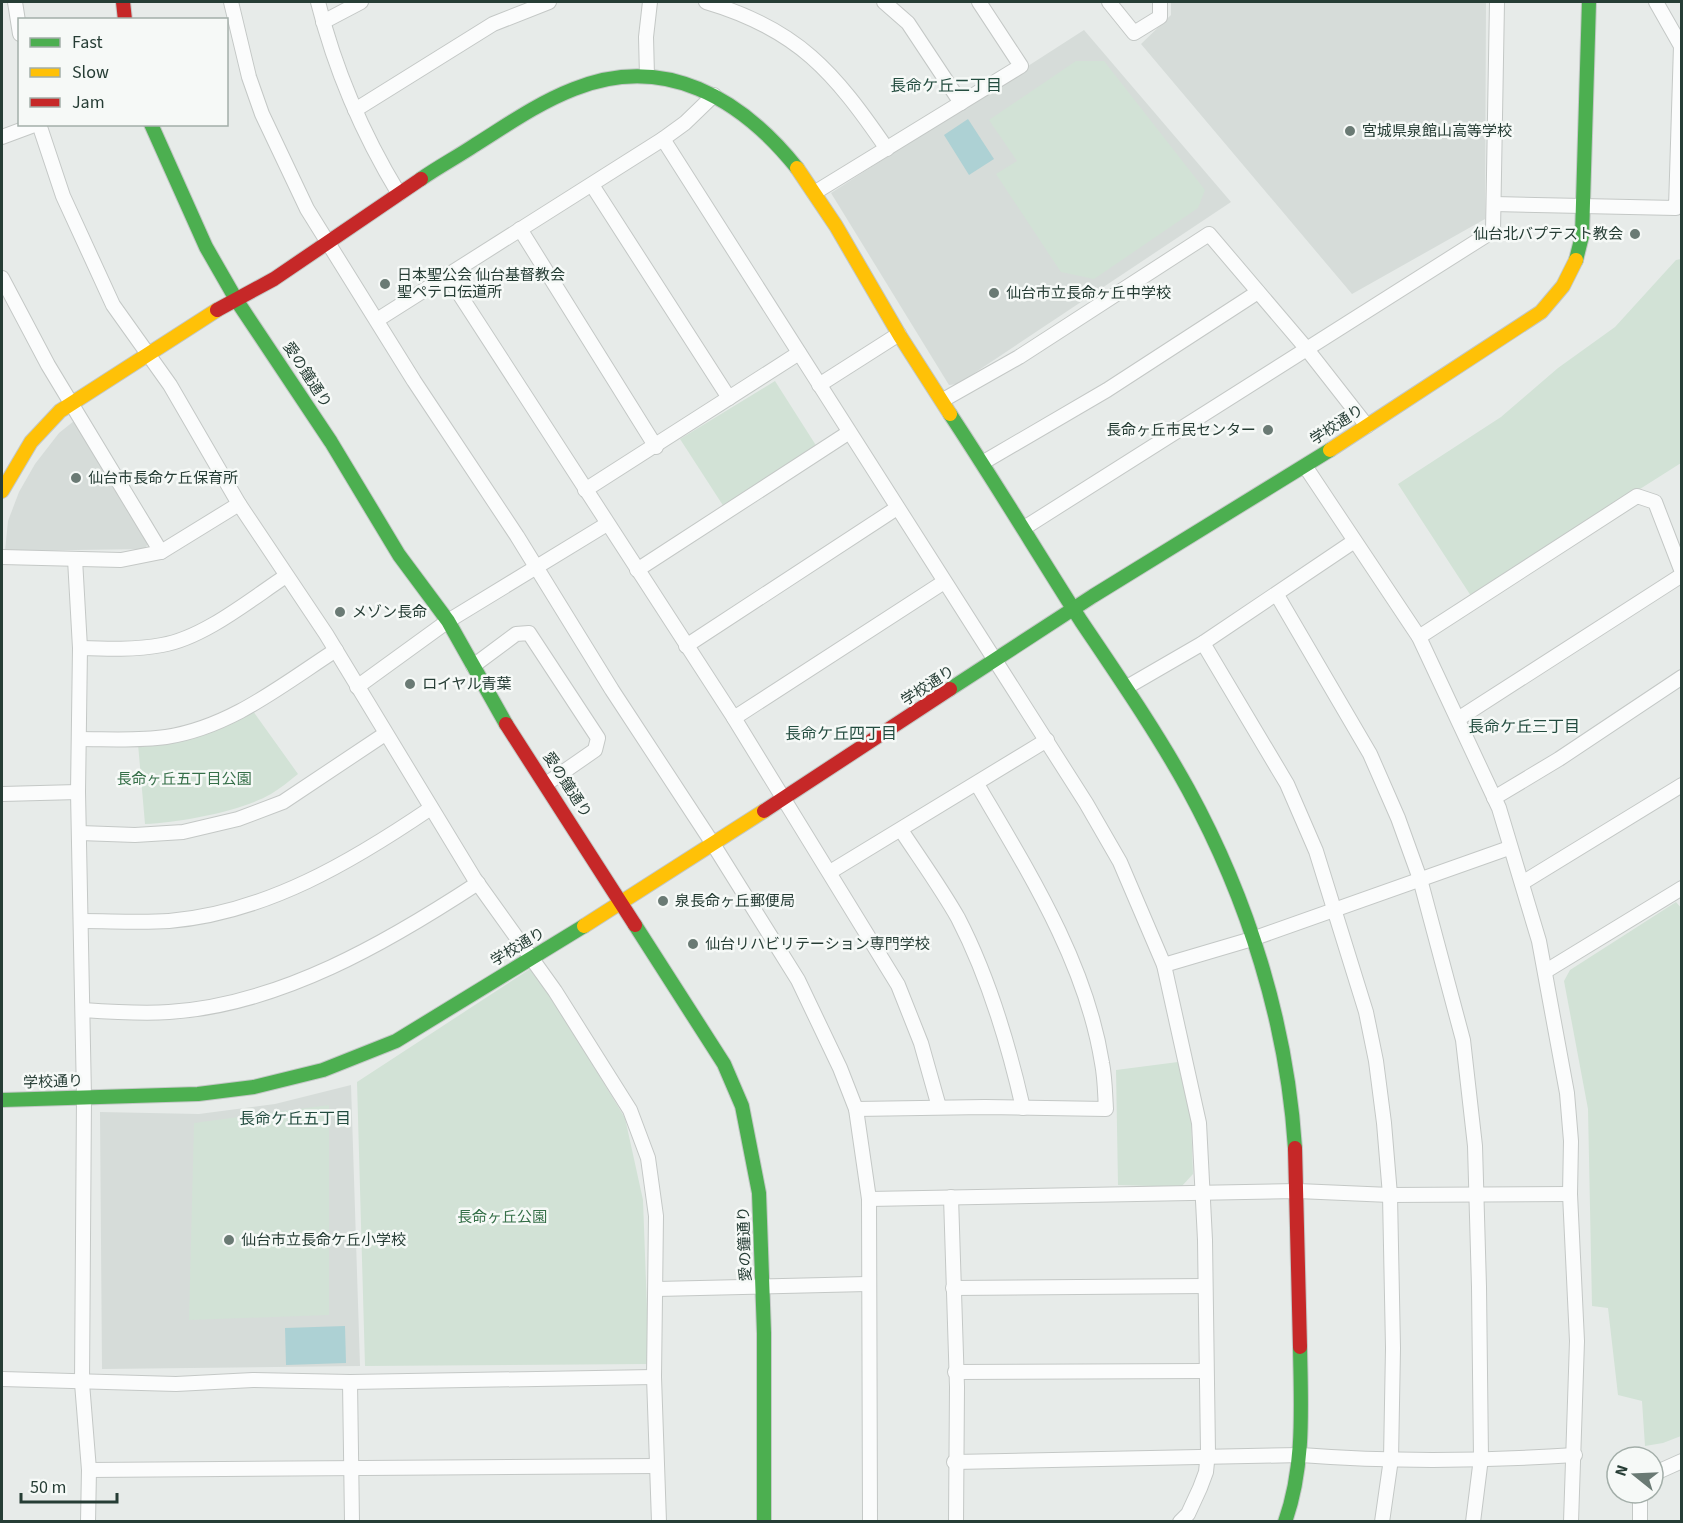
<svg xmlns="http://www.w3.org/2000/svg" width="1683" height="1523" font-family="'Source Sans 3','Noto Sans JP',sans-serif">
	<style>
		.built { fill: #d6dcd9 }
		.green { fill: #d2e2d6 }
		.water { fill: #add1d4 }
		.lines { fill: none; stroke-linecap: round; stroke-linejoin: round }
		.street-casing { stroke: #c4c8c6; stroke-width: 16 }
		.fast-casing { stroke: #c3c8c6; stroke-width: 16 }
		.slow-casing { stroke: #c3c8c6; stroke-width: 16 }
		.jam-casing { stroke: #c3c8c6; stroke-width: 16 }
		.street { stroke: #fbfcfc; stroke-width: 14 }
		.fast { stroke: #4caf50; stroke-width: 14 }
		.slow { stroke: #ffc107; stroke-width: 14 }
		.jam { stroke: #c62828; stroke-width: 14 }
		.poi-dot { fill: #6a7a74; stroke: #f6f9f7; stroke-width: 2 }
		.labels { text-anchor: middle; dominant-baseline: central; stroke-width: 5; stroke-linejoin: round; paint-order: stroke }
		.poi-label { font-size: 15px; fill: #263d35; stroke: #f6f9f7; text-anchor: start }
		.street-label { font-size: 15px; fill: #263d35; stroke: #f6f9f7 }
		.park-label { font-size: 15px; fill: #356f48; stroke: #f6f9f7 }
		.neighbourhood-label { font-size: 16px; fill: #244d40; stroke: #f6f9f7 }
	</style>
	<rect width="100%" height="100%" fill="#e7ebe9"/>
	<g class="built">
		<polygon points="1171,2 1486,2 1485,219 1352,294 1141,44 1171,15"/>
		<polygon points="1084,30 1231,202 958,384 949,385 831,193"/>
		<polygon points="84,413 154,525 151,537 145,549 5,551 8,521 19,492 35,464 59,433"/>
		<polygon points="351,1085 360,1366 102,1369 100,1112 199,1114 275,1104"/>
	</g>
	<g class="green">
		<polygon points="1076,61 1104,61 1205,190 1198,208 1094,279 1061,272 996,174 1017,161 989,120"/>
		<polygon points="1681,259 1681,463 1471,596 1398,484 1501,417 1558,368 1615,327 1676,260"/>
		<polygon points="775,381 817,447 724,507 680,439"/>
		<path d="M253,711l45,63c-9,7 -17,14 -27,20 -32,18 -90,28 -126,30l-7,-80z"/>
		<polygon points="1676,902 1682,909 1681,1436 1663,1443 1645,1446 1642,1401 1618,1395 1608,1308 1592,1306 1588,1109 1564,981 1570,970"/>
		<polygon points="530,969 534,975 537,973 625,1118 643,1200 649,1364 365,1366 357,1082"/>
		<polygon points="1178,1062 1191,1119 1193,1174 1181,1187 1118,1185 1116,1070"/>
		<polygon points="329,1105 329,1315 189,1320 194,1123"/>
	</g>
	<g class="water">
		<polygon points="968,119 994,159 969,175 944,135"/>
		<polygon points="345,1326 346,1363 286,1365 285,1328"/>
	</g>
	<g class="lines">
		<g class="street-casing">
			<g id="street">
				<polyline points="15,2 20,34"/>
				<polyline points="231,2 249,77 262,114 307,209 414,381 517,536 612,690 713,844 798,980 840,1068 856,1109 869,1199 870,1522"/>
				<path d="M318,2c17,68 44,131 81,192"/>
				<path d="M706,2c92,27 128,70 181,147"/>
				<polyline points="884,2 908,23 961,103"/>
				<polyline points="1109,2 1134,33 1160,17 1160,2"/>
				<polyline points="323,22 361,2"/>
				<polyline points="647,76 646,37 650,2"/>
				<polyline points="355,110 493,24 549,2"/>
				<polyline points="39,124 63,196 113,305 170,385 239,504 326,634 474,878 555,991 630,1110 648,1158 656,1216 654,1377 659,1522"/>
				<polyline points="2,137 37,124"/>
				<polyline points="663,139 1086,803 1120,862 1164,965 1199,1123 1205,1240 1208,1452 1206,1472 1200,1488 1188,1514 1180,1522"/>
				<polyline points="592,185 729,398"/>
				<polyline points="814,193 1021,66 979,2"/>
				<polyline points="1494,204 1676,208 1681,46 1656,2"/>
				<polyline points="520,229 656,447"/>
				<polyline points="447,275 734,718 898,985 921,1043 939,1107"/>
				<polyline points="2,278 48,365 161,552"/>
				<polyline points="377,320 663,139 685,123 714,95"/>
				<polyline points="819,385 899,334"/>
				<polyline points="943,400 1019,357 1209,234 1306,348 1367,426"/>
				<polyline points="982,463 1107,390 1258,292"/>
				<polyline points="1305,466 1419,637 1499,808 1539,941 1567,1093 1571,1141 1570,1194 1577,1341 1571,1522"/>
				<polyline points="585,490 799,353"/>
				<polyline points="1024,528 1493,231 1497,2"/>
				<polyline points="2,557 121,560 161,552 239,504"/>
				<polyline points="75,559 80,648 78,792 84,1097 82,1383 89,1470 88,1522"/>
				<polyline points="637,570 848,433"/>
				<polyline points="1277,595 1370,754 1398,818 1420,879 1463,1040 1475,1146 1479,1287 1481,1458 1473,1522"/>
				<polyline points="1419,637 1637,496 1655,502 1682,572"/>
				<polyline points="1203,643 1287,784 1316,851 1366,1012 1376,1061 1384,1123 1390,1195 1393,1348 1391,1459 1382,1522"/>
				<polyline points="686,646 897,508"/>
				<path d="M80,648c27,1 55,2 82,-3 42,-7 89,-46 124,-69"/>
				<polyline points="473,666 516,634 529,633 598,738 595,750 546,784"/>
				<polyline points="357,687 448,621 607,524"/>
				<polyline points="1127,687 1203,643 1353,542"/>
				<polyline points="734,718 944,582"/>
				<polyline points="1458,719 1682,575"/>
				<path d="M79,739c29,0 59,2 87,-2 65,-10 116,-52 170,-87"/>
				<polyline points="2,794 78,792"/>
				<polyline points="1494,798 1559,759 1682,677"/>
				<path d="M901,830c19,29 40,58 57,88 31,60 50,124 65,190"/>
				<polyline points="80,833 135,835 183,832 238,819 283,802 385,734"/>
				<polyline points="830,872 1047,740"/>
				<polyline points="1522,883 1682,785"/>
				<path d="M82,921c29,0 59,2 87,0 97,-8 184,-60 262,-113"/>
				<polyline points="1164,965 1252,939 1509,848"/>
				<polyline points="1546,971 1682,888"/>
				<path d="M83,1010c29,2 58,4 86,2 111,-7 219,-70 309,-129"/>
				<path d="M856,1109l129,-2 121,2c-1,-15 -1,-31 -4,-46 -16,-101 -74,-192 -125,-279"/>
				<polyline points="951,1197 957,1387 956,1522"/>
				<polyline points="869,1199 1298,1191 1390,1195 1570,1194"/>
				<polyline points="953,1288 1205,1286"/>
				<polyline points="657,1289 867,1284"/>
				<polyline points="955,1372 1206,1371"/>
				<polyline points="2,1379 176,1384 253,1380 350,1382 654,1377"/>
				<polyline points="350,1382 352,1522"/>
				<path d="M954,1462l347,-7c90,7 183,6 274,0"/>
				<polyline points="89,1470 656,1466"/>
				<polyline points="1653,1474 1682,1461"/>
				<polyline points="1640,1522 1640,1493"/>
			</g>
		</g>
		<g class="fast-casing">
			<g id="fast">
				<polyline points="151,124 206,247 237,301 331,442 399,555 448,621 506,724"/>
				<path d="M421,179c17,-12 36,-22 54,-34 32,-20 63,-42 99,-56 90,-36 167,9 223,79"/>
				<polyline points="1576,260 1582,236 1589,2"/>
				<path d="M950,414c45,68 87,138 131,207 37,55 75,110 107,168 60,110 99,234 107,359"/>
				<polyline points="950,689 1093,596 1330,450"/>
				<polyline points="635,925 724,1064 742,1106 759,1193 764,1333 764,1522"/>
				<polyline points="2,1100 198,1094 254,1087 323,1070 396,1041 584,926"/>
				<path d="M1285,1522c20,-57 16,-115 15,-175"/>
			</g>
		</g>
		<g class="slow-casing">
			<g id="slow">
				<polyline points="797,168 836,226 900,336 950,414"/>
				<polyline points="1330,450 1541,312 1563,286 1576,260"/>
				<polyline points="2,491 31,442 60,411 217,310"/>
				<polyline points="584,926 764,811"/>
			</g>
		</g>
		<g class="jam-casing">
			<g id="jam">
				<polyline points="123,2 125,20"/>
				<polyline points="217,310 274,279 421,179"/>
				<polyline points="506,724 635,925"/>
				<polyline points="764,811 950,689"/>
				<polyline points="1295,1148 1300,1347"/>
			</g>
		</g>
		<use href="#street" class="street"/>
		<use href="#fast" class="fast"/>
		<use href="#slow" class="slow"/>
		<use href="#jam" class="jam"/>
	</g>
	<g class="poi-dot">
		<circle cx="1350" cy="131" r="6"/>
		<circle cx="1635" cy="234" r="6"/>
		<circle cx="385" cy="284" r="6"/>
		<circle cx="994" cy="293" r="6"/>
		<circle cx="1268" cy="430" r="6"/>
		<circle cx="76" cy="478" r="6"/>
		<circle cx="340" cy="612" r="6"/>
		<circle cx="410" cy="684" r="6"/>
		<circle cx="663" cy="901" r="6"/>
		<circle cx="693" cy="944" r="6"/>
		<circle cx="229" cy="1240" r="6"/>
	</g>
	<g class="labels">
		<g class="poi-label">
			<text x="1362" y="131">宮城県泉館山高等学校</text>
			<text x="1623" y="234" text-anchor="end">仙台北バプテスト教会</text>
			<text x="397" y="275">日本聖公会 仙台基督教会<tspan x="397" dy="17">聖ペテロ伝道所</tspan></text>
			<text x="1006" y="293">仙台市立長命ヶ丘中学校</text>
			<text x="1256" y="430" text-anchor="end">長命ヶ丘市民センター</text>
			<text x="88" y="478">仙台市長命ケ丘保育所</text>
			<text x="352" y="612">メゾン長命</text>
			<text x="422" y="684">ロイヤル青葉</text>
			<text x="675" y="901">泉長命ヶ丘郵便局</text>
			<text x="705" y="944">仙台リハビリテーション専門学校</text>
			<text x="241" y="1240">仙台市立長命ケ丘小学校</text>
		</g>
		<g class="street-label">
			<text transform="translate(307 375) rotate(57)">愛の鐘通り</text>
			<text transform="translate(1337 425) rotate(-33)">学校通り</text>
			<text transform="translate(928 686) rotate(-33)">学校通り</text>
			<text transform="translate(567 785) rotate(57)">愛の鐘通り</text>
			<text transform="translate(518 947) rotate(-31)">学校通り</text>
			<text transform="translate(53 1082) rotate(-2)">学校通り</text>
			<text transform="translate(745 1244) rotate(-92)">愛の鐘通り</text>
		</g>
		<g class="park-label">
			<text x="184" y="779">長命ヶ丘五丁目公園</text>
			<text x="502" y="1217">長命ヶ丘公園</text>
		</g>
		<g class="neighbourhood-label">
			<text x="946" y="86">長命ケ丘二丁目</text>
			<text x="1524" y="727">長命ケ丘三丁目</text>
			<text x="841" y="734">長命ケ丘四丁目</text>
			<text x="295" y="1119">長命ケ丘五丁目</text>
		</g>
	</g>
	<rect width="1683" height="1523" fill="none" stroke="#263d35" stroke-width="6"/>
	<rect x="18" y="18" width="210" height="108" fill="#f6f9f7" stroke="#a3aea9" stroke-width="1.5"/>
	<rect x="30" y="38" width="30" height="9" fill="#4caf50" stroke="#a3aea9" stroke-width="1.5"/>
	<text x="72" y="48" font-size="18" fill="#263d35">Fast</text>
	<rect x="30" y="68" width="30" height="9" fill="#ffc107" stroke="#a3aea9" stroke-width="1.5"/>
	<text x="72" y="78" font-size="18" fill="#263d35">Slow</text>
	<rect x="30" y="98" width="30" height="9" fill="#c62828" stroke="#a3aea9" stroke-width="1.5"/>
	<text x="72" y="108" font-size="18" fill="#263d35">Jam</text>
	<g transform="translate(1635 1475) rotate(288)"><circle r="28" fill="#f6f9f7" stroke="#a3aea9" stroke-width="1.5"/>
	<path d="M0-4.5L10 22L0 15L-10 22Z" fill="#6a7a74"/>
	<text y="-9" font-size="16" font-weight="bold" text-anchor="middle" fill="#263d35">N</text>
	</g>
	<path d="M21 1493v9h96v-9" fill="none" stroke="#263d35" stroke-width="3"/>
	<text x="30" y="1493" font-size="18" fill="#263d35" stroke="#f6f9f7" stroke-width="4.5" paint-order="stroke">50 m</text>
</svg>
